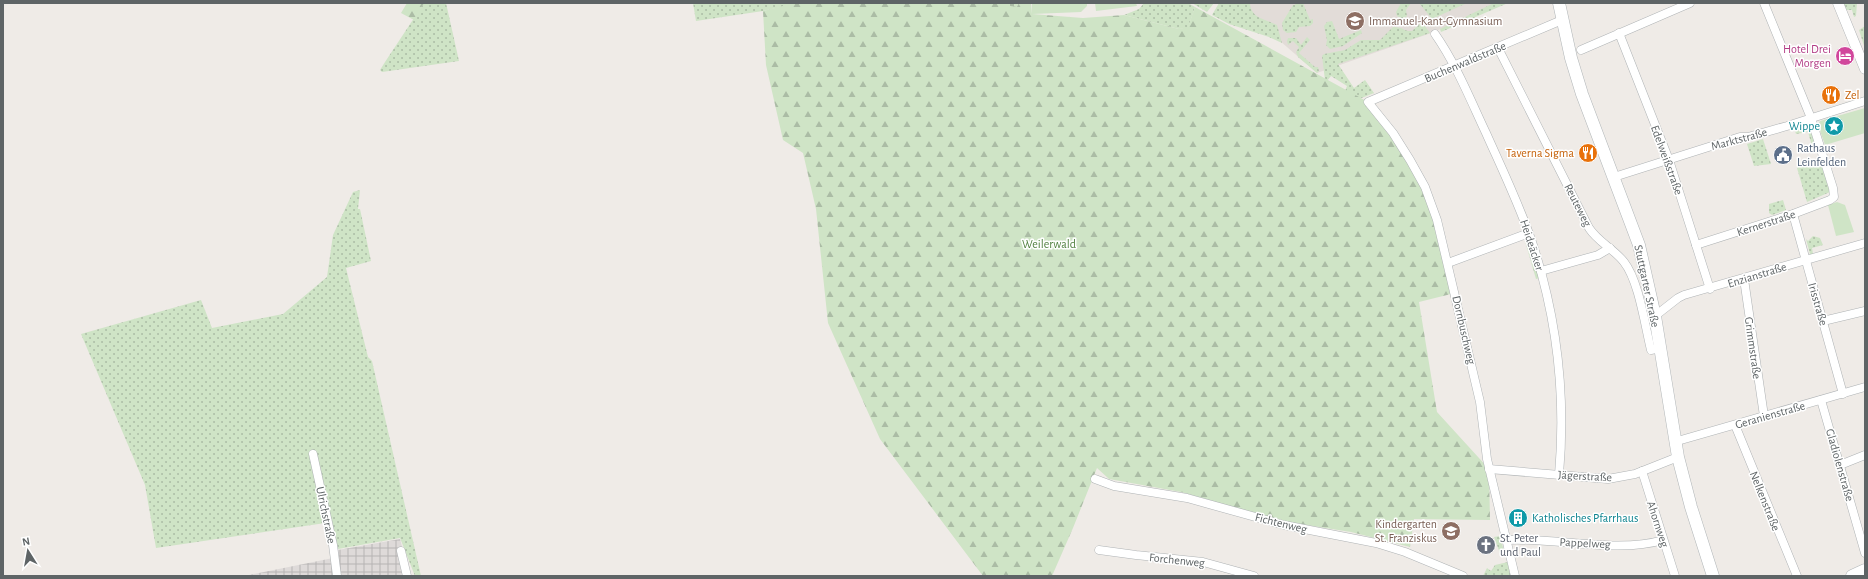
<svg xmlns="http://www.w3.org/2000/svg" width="1868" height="579" font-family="'Alegreya Sans',sans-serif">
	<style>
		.industrial { fill: url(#industrial-grid) }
		.education { fill: #e2dcd8 }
		.grass { fill: url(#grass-dots) }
		.forest { fill: url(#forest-firs) }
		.cemetery { fill: url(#cemetery-stones) }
		.park { fill: #cfe4c6 }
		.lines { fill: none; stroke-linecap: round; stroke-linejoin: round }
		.minor-casing { stroke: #afb3b5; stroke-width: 9 }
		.tertiary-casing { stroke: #afb3b5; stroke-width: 11 }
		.secondary-casing { stroke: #b1b6b8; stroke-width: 13 }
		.minor { stroke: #fff; stroke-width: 8 }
		.tertiary { stroke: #fff; stroke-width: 10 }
		.secondary { stroke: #fff; stroke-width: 12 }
		.labels { text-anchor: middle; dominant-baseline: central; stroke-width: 3; stroke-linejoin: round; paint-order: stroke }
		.education-label { font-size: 12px; fill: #785e54; stroke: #fff; text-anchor: start }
		.hotel-label { font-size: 12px; fill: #b23c85; stroke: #fff; text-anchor: end }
		.street-label { font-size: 12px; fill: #5e6466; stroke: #fff }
		.food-label { font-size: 12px; fill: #c56008; stroke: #fff; text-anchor: start }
		.culture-label { font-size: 12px; fill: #0d838f; stroke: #fff; text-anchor: end }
		.service-label { font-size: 12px; fill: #4e5e75; stroke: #fff; text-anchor: start }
		.park-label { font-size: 12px; fill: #4d7e3c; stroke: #fff }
		.worship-label { font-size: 12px; fill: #5b616d; stroke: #fff; text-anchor: start }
	</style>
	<defs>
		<pattern id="industrial-grid" width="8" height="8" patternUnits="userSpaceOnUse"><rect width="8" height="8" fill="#dedad9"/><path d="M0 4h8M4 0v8" fill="none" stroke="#b7b4b4"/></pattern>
		<pattern id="grass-dots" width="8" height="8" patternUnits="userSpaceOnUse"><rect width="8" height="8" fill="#cfe4c6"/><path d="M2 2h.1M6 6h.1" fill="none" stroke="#abbca5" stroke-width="1.8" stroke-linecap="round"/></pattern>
		<pattern id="forest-firs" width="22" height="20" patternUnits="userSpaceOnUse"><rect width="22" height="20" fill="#cfe4c6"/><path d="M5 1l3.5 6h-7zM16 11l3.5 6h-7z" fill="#abbca5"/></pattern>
		<pattern id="cemetery-stones" width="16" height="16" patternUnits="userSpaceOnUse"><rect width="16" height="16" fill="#cfe4c6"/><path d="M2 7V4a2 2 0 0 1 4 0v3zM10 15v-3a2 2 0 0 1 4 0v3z" fill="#abbca5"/></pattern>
	</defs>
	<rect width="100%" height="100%" fill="#efebe7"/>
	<polygon class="industrial" points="400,539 410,576 244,576 338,557 338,550"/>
	<polygon class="education" points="1222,3 1505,3 1431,33 1317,73 1280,41"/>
	<g class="grass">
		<polygon points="424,3 446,3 459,61 382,72 380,70 385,62"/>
		<polygon points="693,3 795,3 795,4 763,11 696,21"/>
		<polygon points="1144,3 1188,3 1195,7 1188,28 1179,29 1124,15 1139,9"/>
		<polygon points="1192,3 1214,3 1207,12"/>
		<path d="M1219,3h31c1,16 16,16 27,22l5,18 -13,-6 -40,-13 -17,-9z"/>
		<polygon points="1296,3 1303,3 1310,20 1313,19 1313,23 1310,26 1299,27 1296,32 1287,33 1283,30 1282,23 1293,5 1295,5"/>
		<polygon points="1401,3 1411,3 1406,10 1407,16 1403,19 1397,16 1396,12"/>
		<polygon points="1419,3 1426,4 1467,3 1432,19"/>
		<polygon points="1494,3 1508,3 1441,32 1440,29"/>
		<polygon points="1843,3 1857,3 1856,16 1854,17 1852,10 1845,10"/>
		<polygon points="1332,21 1339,39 1361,30 1362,33 1343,46 1330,49 1326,45 1327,40 1324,26 1327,22"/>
		<path d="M1422,22l8,11 -92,31 16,24 11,-8 9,13 -15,6 -14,-8 2,-5 -16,-10 -4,5 -2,-1 -3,-24 2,-2 21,-4 16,-10h19l13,-13c8,-1 12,5 19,4z"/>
		<polygon points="1865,26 1865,49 1859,30"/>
		<polygon points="1307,37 1310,40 1299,53 1315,67 1318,67 1319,71 1317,73 1298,57 1296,52 1299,47 1293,41 1288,45 1287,41 1288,38 1296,38 1301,45"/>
		<polygon points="1810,128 1816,145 1812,146 1808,132 1796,134 1795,131"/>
		<polygon points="1763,139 1771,164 1754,166 1747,144"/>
		<polygon points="1820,160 1830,192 1807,202 1797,168 1799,166"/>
		<polygon points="360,190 358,209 360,209 371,261 346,268 368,357 372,361 421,576 415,576 400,538 338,549 332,522 156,548 145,485 81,334 201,300 212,328 283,314 327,277 333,235 353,192"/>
		<polygon points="1783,200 1786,210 1772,215 1769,213 1769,204"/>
		<polygon points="1813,236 1820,238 1823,245 1812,248 1813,254 1810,254 1806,239 1808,241"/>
		<polygon points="1528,240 1540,278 1536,279 1525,241"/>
		<polygon points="1500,536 1505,555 1501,556 1494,537"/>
		<polygon points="1508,562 1511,576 1483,576 1487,568 1491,571 1495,565"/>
	</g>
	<g class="forest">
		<polygon points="407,3 424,3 414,20 401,13"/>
		<polygon points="795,3 1031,3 1032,14 1083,18 1124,15 1179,29 1188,27 1195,7 1368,102 1425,187 1455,293 1419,302 1437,412 1489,469 1490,520 1414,519 1410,547 1351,532 1281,521 1181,492 1109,479 1097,468 1073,528 1052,576 983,576 880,439 828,323 816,209 803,153 783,140 766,65 763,11"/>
	</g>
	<polygon class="cemetery" points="991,3 1019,3 1017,7"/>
	<g class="park">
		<polygon points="1032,3 1087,3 1087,6 1081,12 1032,14"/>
		<polygon points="1095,3 1136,3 1137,6 1096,11"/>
		<polygon points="1865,108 1865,133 1825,145 1818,125 1820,121"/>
		<polygon points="1837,202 1845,205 1854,232 1836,236 1828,205"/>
	</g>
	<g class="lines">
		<g class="minor-casing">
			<g id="minor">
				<polyline points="1619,33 1669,160 1710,289"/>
				<path d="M1435,34c21,30 35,65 51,99 16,36 33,71 46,109 25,75 34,153 27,233"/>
				<path d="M1498,48l91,180c9,14 25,21 35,34 15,19 21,64 27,88l9,-2"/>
				<polyline points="1581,50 1690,3"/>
				<polyline points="1614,177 1740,137 1748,137 1787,126 1865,101"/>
				<polyline points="1793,214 1843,394"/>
				<polyline points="1696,245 1793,214 1830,200 1834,197 1833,188 1811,118 1764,3"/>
				<polyline points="1448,263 1529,233"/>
				<polyline points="1541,271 1598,255 1610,248"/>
				<polyline points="1744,279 1764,416"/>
				<polyline points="1655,316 1678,298 1684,295 1865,243"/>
				<polyline points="1823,321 1865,311"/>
				<polyline points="1821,400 1865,553"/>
				<polyline points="1735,425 1797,576"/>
				<polyline points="1674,442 1865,387"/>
				<polyline points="313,454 333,545 337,576"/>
				<polyline points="1840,465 1865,455"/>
				<polyline points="1489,469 1608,479 1635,474 1678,457"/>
				<polyline points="1642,471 1675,576"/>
				<polyline points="1095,479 1114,486 1187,498 1284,525 1376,543 1405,552 1463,576"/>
				<path d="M1506,540c49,-3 111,14 157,0"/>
				<polyline points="1099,550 1136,555 1203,562 1254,576"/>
				<polyline points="401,551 407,576"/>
				<polyline points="1515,576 1487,459 1480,402 1437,220 1425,187 1410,160 1393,133 1368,102 1562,20"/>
			</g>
		</g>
		<g class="tertiary-casing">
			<polyline id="tertiary" points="1838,3 1865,69"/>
		</g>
		<g class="secondary-casing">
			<g id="secondary">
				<polyline points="1559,3 1571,58 1582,94 1639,245 1655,316 1678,457 1691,507 1713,576"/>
				<polyline points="1852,576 1865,570"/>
			</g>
		</g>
		<use href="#minor" class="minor"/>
		<use href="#tertiary" class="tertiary"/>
		<use href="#secondary" class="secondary"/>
	</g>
	<defs>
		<g id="school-disc" transform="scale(1)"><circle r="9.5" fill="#8d6e63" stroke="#fff"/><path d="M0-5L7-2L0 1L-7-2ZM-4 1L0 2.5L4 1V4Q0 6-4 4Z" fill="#fff"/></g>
		<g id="hotel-disc" transform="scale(1)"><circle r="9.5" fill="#d1479c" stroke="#fff"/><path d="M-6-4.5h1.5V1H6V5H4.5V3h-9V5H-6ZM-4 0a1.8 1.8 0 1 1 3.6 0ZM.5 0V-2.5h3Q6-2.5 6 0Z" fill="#fff"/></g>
		<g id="restaurant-disc" transform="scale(1)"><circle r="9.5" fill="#e8710a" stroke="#fff"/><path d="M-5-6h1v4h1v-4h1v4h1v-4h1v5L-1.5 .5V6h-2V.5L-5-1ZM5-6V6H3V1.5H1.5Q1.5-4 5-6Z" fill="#fff"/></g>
		<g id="sight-disc" transform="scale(1)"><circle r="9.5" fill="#0f9aa8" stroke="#fff"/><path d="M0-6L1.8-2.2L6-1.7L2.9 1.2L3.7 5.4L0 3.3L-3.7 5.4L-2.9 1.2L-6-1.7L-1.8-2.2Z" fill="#fff"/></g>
		<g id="civic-disc" transform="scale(1)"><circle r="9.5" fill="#5c6f8a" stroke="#fff"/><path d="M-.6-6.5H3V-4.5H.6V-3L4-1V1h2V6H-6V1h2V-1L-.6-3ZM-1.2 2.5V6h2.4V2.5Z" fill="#fff"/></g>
		<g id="building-disc" transform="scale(1)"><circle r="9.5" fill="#0f9aa8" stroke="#fff"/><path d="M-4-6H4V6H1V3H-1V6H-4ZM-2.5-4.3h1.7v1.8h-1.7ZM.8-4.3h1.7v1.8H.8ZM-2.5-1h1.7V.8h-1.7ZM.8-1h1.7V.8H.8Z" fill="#fff"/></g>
		<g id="church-disc" transform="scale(1)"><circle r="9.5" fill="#6b7280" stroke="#fff"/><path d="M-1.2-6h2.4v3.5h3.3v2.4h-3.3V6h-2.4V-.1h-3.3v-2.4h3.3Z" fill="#fff"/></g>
	</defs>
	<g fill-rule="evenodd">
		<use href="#school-disc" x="1355" y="21"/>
		<use href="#hotel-disc" x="1845" y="56"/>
		<use href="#restaurant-disc" x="1831" y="95"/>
		<use href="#sight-disc" x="1834" y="126"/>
		<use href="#restaurant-disc" x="1588" y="153"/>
		<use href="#civic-disc" x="1783" y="155"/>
		<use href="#building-disc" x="1518" y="518"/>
		<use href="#school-disc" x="1451" y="531"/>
		<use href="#church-disc" x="1486" y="545"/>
	</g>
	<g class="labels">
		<g class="education-label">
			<text x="1369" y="21">Immanuel-Kant-Gymnasium</text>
			<text x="1437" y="524" text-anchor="end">Kindergarten<tspan x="1437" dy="14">St. Franziskus</tspan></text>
		</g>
		<g class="hotel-label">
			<text x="1831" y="49">Hotel Drei<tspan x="1831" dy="14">Morgen</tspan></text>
		</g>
		<g class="street-label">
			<text transform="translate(1465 62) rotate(-23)">Buchenwaldstraße</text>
			<text transform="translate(1739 139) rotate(-15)">Marktstraße</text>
			<text transform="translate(1667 160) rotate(70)">Edelweißstraße</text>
			<text transform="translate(1578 205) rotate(63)">Reuteweg</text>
			<text transform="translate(1766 223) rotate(-18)">Kernerstraße</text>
			<text transform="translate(1532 245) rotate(72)">Heideäcker</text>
			<text transform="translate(1757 275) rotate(-17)">Enzianstraße</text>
			<text transform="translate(1647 286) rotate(78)">Stuttgarter Straße</text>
			<text transform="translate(1818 304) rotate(74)">Irisstraße</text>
			<text transform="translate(1464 330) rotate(77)">Dornbuschweg</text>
			<text transform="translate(1753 348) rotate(82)">Grimmstraße</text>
			<text transform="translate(1770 415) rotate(-16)">Geranienstraße</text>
			<text transform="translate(1840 465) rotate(74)">Gladiolenstraße</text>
			<text transform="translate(1585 476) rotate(3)">Jägerstraße</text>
			<text transform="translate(1765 501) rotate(68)">Nelkenstraße</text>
			<text transform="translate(326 515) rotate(78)">Ulrichstraße</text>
			<text transform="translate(1281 523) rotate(14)">Fichtenweg</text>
			<text transform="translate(1658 524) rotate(72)">Ahornweg</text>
			<text transform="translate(1585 543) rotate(3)">Pappelweg</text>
			<text transform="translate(1177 560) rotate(6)">Forchenweg</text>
		</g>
		<g class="food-label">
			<text x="1845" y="95">Zel</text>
			<text x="1574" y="153" text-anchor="end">Taverna Sigma</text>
		</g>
		<g class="culture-label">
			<text x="1820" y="126">Wippe</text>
			<text x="1532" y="518" text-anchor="start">Katholisches Pfarrhaus</text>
		</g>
		<g class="service-label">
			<text x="1797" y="148">Rathaus<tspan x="1797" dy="14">Leinfelden</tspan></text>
		</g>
		<g class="park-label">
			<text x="1049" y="244">Weilerwald</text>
		</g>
		<g class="worship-label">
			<text x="1500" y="538">St. Peter<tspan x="1500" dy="14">und Paul</tspan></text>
		</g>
	</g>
	<rect width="1868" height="579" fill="none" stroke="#5e6466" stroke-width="8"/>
	<g transform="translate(28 551) rotate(349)" stroke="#ffffff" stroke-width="3" paint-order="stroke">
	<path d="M0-3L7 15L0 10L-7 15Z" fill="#5e6466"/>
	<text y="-6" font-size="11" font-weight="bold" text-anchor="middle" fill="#5e6466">N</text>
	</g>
</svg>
